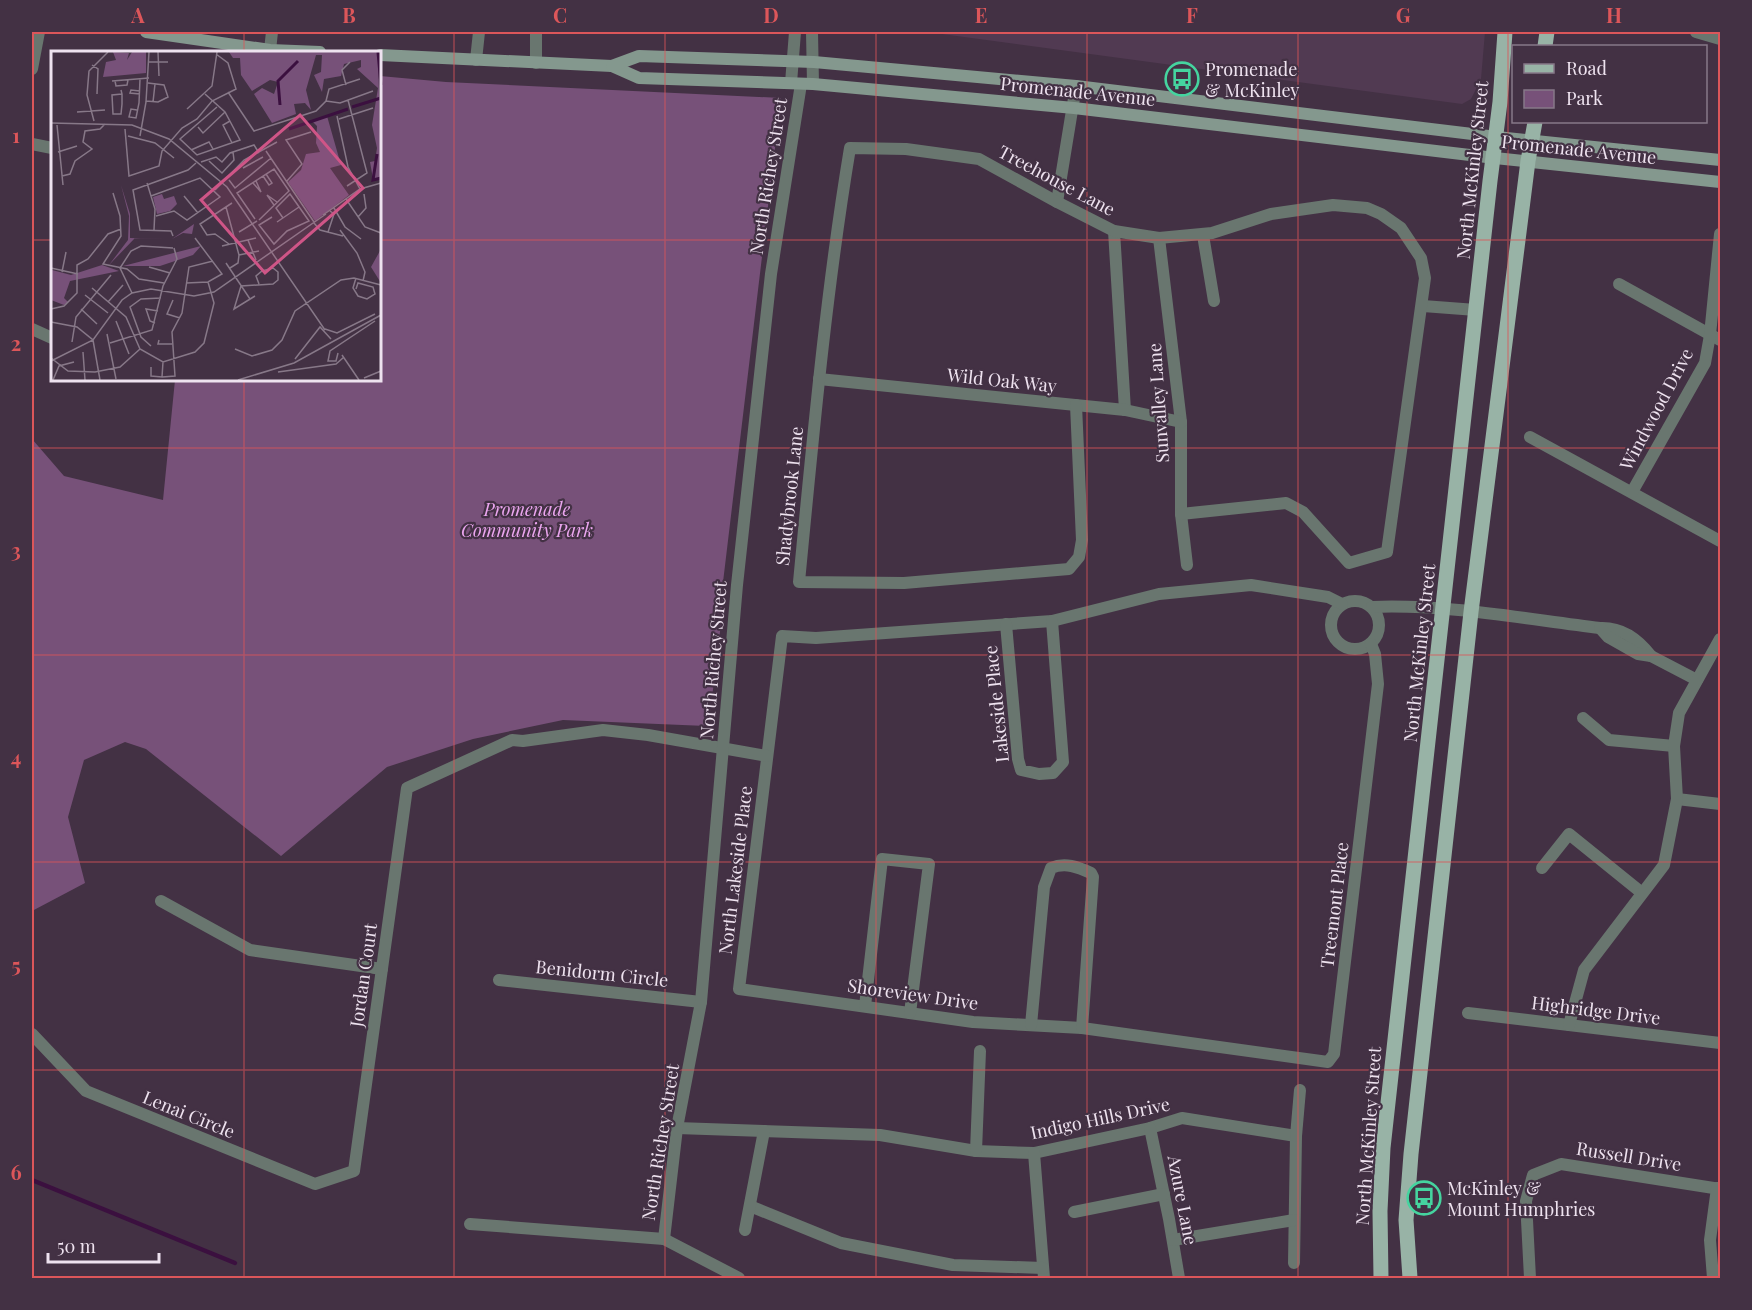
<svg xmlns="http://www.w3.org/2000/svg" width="1752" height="1310" font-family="'Playfair Display',serif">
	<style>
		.built { fill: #513a52 }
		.green { fill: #775179 }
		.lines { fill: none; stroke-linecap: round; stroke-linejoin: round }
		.stream { stroke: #3b103f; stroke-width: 4.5 }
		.street { stroke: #69766f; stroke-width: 12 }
		.secondary { stroke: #84988e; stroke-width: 12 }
		.primary { stroke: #98b3a6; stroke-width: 15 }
		.grid { fill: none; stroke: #dc565a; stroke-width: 1.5; stroke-opacity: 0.55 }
		.labels { text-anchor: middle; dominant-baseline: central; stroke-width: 4.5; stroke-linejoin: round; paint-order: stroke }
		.poi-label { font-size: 18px; fill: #eee2ef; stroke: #433144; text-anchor: start }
		.street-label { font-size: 18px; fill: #eee2ef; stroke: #433144 }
		.park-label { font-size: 18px; font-style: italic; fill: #eca6f0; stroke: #433144 }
		.inset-river { fill: none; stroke: #3b103f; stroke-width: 3 }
		.inset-road { fill: none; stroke: #877888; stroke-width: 1.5 }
		.view { fill: #cf5587; fill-opacity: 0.15; stroke: #cf5587; stroke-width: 3 }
		.inset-edge { fill: none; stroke: #eee2ef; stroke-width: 3 }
		.neatline { fill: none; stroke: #dc565a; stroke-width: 2 }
		.grid-label { font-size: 20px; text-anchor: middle; font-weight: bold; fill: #dc565a }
	</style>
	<rect width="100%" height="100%" fill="#433144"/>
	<polygon class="built" points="927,32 1485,32 1481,79 1471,99 1462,104"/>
	<polygon class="green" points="380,76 446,82 781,98 721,599 724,599 710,714 707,715 706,726 563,720 473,739 387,767 281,856 146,749 125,742 84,760 68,817 85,883 32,911 32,439 64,476 163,500 175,380 380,380"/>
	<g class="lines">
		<polyline class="stream" points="32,1180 235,1263"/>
		<g class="street">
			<polyline points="812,32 813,84"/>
			<polyline points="1696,32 1720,39"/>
			<polyline points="270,50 272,32"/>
			<polyline points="476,60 479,32"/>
			<polyline points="536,63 536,32"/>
			<polyline points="32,69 39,32"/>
			<polyline points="791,83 795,32"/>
			<polyline points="32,144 52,148"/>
			<polyline points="1057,202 1076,86"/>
			<polyline points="1114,231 1125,410"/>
			<polyline points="1203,235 1214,301"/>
			<polyline points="1159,238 1181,422 1181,514 1187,565"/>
			<polyline points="1619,284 1720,340"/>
			<polyline points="1423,306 1476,310"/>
			<polyline points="32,329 52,338"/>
			<polyline points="819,379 1125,410 1181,422"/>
			<path d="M1076,405l6,135 -3,17 -10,12 -165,14 -105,-1c14,-145 27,-290 51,-434l56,1 73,10 78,43 57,29 45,7 53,-5 59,-19 62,-9 34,3 14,6 20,14 20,30 4,20 -38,274 -38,11 -46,-51 -17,-9 -105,11"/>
			<polyline points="1530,437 1720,541"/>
			<polyline points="1632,492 1705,363 1710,335 1720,234"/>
			<circle cx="1355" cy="625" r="24"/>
			<polyline points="1342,604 1328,597 1251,585 1159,594 1052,621 816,638 782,636 739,989 973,1022 1082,1028 1328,1062 1334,1054 1378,684 1375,654 1371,644"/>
			<path d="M1372,607c76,-3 153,12 228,21 22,-1 38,11 51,28"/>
			<polyline points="1006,624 1018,759 1021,770 1039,774 1053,773 1063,762 1052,621"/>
			<polyline points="1600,628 1608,637 1638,654 1651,656 1697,680"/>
			<polyline points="1583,718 1609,740 1674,746"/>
			<polyline points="1677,799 1720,804"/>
			<polyline points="1542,868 1569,834 1642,893"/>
			<polyline points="161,901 250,950 382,969"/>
			<polyline points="499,980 701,1002"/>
			<polyline points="865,1006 882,859 929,864 910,1013"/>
			<polyline points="1468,1013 1720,1043"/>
			<path d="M1031,1025l13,-138 7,-19c14,-6 27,-1 40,5l2,4 -11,151"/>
			<polyline points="1569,1025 1584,970 1664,865 1677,799 1674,746 1679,713 1720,639"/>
			<polyline points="32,1034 86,1091 315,1184 354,1171 407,788 512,740 523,741 603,730 648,735 767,756"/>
			<polyline points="677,1128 880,1135 976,1151 1034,1153 1150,1128 1182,1118 1296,1136 1294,1263"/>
			<polyline points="1150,1128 1169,1219 1179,1278"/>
			<polyline points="1296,1136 1300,1090"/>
			<polyline points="976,1151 980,1051"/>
			<polyline points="1034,1153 1044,1278"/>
			<polyline points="750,1206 841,1243 953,1265 1043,1268"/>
			<polyline points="1074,1212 1164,1194"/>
			<polyline points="470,1224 664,1239 739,1278"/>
			<polyline points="745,1230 764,1131"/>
			<polyline points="664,1239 677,1128 701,1002 737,585 771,274 801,84"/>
			<polyline points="1173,1240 1294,1220"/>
			<polyline points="1530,1278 1526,1201 1533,1175 1561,1164 1720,1189"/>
			<polyline points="1713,1278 1710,1240 1717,1188"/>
		</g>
		<g class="secondary">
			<polyline points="146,32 270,50 320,52"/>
			<polyline points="380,55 612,66 639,78 813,84 1074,108 1495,158 1720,182"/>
			<polyline points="612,66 639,56 814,62 1076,86 1497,137 1720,160"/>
		</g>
		<g class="primary">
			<polyline points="1545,46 1547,32"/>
			<polyline points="1381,1278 1380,1211 1383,1148 1490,181 1500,102 1505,32"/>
			<polyline points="1410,1278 1406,1220 1411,1154 1471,612 1528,161 1535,122"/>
		</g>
	</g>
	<path class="grid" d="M244,32v20M454,32v1246M665,32v1246M876,32v1246M1087,32v1246M1298,32v1246M1508,32v1246M32,240h20M380,240h1340M244,380v898M32,448h1688M32,655h1688M32,862h1688M32,1070h1688"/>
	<defs>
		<g id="bus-ring" transform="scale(1.725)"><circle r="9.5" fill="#433144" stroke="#45d49f" stroke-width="1.5"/><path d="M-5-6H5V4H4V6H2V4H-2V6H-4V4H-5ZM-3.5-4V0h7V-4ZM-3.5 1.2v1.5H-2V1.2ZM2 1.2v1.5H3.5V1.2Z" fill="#45d49f"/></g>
	</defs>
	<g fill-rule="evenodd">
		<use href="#bus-ring" x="1182" y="79"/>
		<use href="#bus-ring" x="1424" y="1198"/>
	</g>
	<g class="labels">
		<g class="poi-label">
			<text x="1205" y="69">Promenade<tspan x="1205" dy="21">&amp; McKinley</tspan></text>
			<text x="1447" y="1188">McKinley &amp;<tspan x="1447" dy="21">Mount Humphries</tspan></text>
		</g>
		<g class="street-label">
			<text transform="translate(1078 91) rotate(6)">Promenade Avenue</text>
			<text transform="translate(1579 149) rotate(6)">Promenade Avenue</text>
			<text transform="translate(1472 170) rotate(-84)">North McKinley Street</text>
			<text transform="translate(768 176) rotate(-81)">North Richey Street</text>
			<text transform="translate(1057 180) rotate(28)">Treehouse Lane</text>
			<text transform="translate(1002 380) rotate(6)">Wild Oak Way</text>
			<text transform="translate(1158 403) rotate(-94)">Sunvalley Lane</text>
			<text transform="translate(1656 409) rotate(-62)">Windwood Drive</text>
			<text transform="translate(789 496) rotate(-84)">Shadybrook Lane</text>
			<text transform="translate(1419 653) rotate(-84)">North McKinley Street</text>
			<text transform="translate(713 660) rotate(-85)">North Richey Street</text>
			<text transform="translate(996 704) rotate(-96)">Lakeside Place</text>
			<text transform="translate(735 870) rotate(-83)">North Lakeside Place</text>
			<text transform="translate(1334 905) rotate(-83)">Treemont Place</text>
			<text transform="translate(602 973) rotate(6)">Benidorm Circle</text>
			<text transform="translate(363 975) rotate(-82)">Jordan Court</text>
			<text transform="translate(913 994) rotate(8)">Shoreview Drive</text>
			<text transform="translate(1596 1010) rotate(7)">Highridge Drive</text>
			<text transform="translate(189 1114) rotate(22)">Lenai Circle</text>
			<text transform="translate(1100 1118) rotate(-12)">Indigo Hills Drive</text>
			<text transform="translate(1368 1136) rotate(-86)">North McKinley Street</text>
			<text transform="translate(660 1142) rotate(-81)">North Richey Street</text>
			<text transform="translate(1629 1156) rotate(9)">Russell Drive</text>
			<text transform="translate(1183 1200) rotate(79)">Azure Lane</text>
		</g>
		<g class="park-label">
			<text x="527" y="509">Promenade<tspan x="527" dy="21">Community Park</tspan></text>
		</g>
	</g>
	<g transform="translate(51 51)">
		<rect width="330" height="330" fill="#433144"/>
		<path d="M62,1l16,1 -2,7 5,-8h14v21l-43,4 3,-15 10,-2zM178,1h149l3,126 -8,1 -3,-17 5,-1 2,-13 -5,-23 6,-37 -21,-19 4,-2v-7l-17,4 -3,12 -17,3 -2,13 -8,-17 7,-3 1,-17h-6l-10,35 5,20 -6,-7 -11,1 2,10 -24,9 -18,-29 8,-6 12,6 4,-12 -8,-2 -18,11 -11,-16 -1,-17h-7zM276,65l14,49 -11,3 19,27 -34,26 -27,-39 13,-12 5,-16 14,-2 -4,-9 1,-17 -5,-5zM70,134l9,29v24l42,1 22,-15 -2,10 -9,-1 -11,6 -37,-1 -26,27 19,-25 1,-24zM111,143l2,5 10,-3 3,8 -7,7 -13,3 -4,-17zM150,195l-8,9 -33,11h-37zM330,198v34l-10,-16zM51,214l17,6 -49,10 -6,17 4,4 -4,3 -13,-5 1,-30 19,5z" fill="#775179"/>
		<path class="inset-river" d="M327,1l3,33M229,54l-2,-24 20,-20M301,56l29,-9M238,78l59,-20M326,103l-4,26 8,-2"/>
		<path class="inset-road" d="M107,1l1,24M98,11h19M41,14l6,4 -1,25M61,30l37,-3M64,30l1,5 11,-1 1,-5M295,34l-4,-15 8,-8M70,39l1,4v10l-1,10h-8l-1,-19 10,-1M177,41l26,39 62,-20 10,-10 3,-12 31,-10M89,43l-10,-1 1,-3 9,1M154,43l20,18 15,28 -43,15 -17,-16 37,-32M95,50l12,1 10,-5 -4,-12 -16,-2M275,50l14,2 33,-12M102,51l2,-18M136,58l25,-23 5,-34M86,59l-6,-1 -2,8 7,1 3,-15 1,-24M26,61l28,-2M286,65l11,51 12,22M288,68l34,-11M43,70l-7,-26 2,-24 19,-19M179,70l-7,4 9,18M0,72l81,2 37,14 58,48 98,143M6,74l6,60M147,76l5,6 22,-21M74,78l4,47 30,-10 3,-15 20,-23 15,-9 15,-18 24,-12 -8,-26 -12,-9M77,85l27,7 19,15M89,85l6,-34 3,-50M140,99l18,-8 4,7M215,100l48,71M7,101l19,-6M158,110l13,12 12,-13 -1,-8M150,111l15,-5 6,5 8,-9 24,-8 5,8M192,117l20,-11M11,125l8,-2 5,-13 17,-12 -9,-7 2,-11 15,-2 5,-5M212,125l6,9 3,-2 -6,-9M178,129l6,8 36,-30M236,130l15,-17 -16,-24 25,-8M96,132l8,26 -1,21M202,132l8,9 -5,-11M296,135l20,-13 -19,-73M164,139l29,-30 33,-18M62,142l7,23 1,20 -18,28 24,5 12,10 25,4M100,145l49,-18 20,19 -33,23 -13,-9 -18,5M133,145l14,17M295,148l19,28 16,6M223,154l-7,-10 10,7M175,156l13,48 -1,8 -8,5M283,157l11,19 16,12M272,164l37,-26 21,-6M221,166l-13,8 15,19 13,-13 22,-10 -19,-27 -14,14 7,10M307,166l8,-9 -2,-14M204,168l-18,-26 37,-24 15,22 -30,29M226,171l22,-15M263,172l6,7 23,6M289,179l17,23 8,19 -2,9M188,181l18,-11M277,181l6,-18 -4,-3M122,185l-2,-5 -31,-1 -7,-40 55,-20 8,-7M197,189l8,20M178,193l-14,-10 -8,1 -7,-11 32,-21M171,195l34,-8M188,204l20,-4M175,212l24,36M98,216l21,6M0,217l27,6M11,221l4,-20M305,227l-3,10 5,8 9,3 8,-5 -2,-7 -15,-4 -2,6M135,232l22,-1 14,-8 -27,-36M41,237l34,29 14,32 23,13 32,-10 9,-9 10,-40 -6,-21M81,242l-12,-25 11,-17 10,-5 32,2M34,244l23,18M204,245l-21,13 7,-23 32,-2 5,-4v-8l-5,-4 -11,3 -6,5 3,8M122,249l-6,14 13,4M57,251l15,-17M0,258l13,-3 13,-13v-28l11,-6 20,-25 13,-5M30,258l16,15M65,270l13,33M0,271l26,5 16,13 7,40M104,272l-5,-2 -4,-12 12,2M274,278l12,4 38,-19M56,283l9,45M108,289l-1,4h14M21,291l4,-25 35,-42M59,292l42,-13 11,-44 14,-27 -3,-11M100,295l-10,-9 -11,-30 11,-8 20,-1M184,298l17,7 20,-6 10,-10 13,-29 46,-31 13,-2 27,7M32,301l2,28M287,302l-2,8h-8l2,-10 45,-30M291,304l17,25M0,307l17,13 27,1 25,-5 20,-18M244,308l25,-32 11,12M0,310l42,-21 29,-40 10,-7 19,-4 43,7 20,-4 112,-78M100,316v9l11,1 1,-15M227,321l58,-8 8,-7M111,326l13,-1 -3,-44 10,-19 7,-46 24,-6M313,327l17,-7M2,329l6,-14 15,-4M187,329l56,-17 87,-48"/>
		<path class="view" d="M249,64l63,73 -98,85 -64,-73z"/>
		<rect width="330" height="330" class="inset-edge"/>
	</g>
	<rect width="1752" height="1310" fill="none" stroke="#433144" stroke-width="66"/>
	<rect x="1512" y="45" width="195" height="78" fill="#433144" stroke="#877888" stroke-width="1.5"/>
	<rect x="1524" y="64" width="30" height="9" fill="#98b3a6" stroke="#877888" stroke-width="1.5"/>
	<text x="1566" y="75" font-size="18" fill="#eee2ef">Road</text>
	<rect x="1524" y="90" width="30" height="18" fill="#775179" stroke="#877888" stroke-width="1.5"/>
	<text x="1566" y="105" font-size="18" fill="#eee2ef">Park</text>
	<path d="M48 1253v9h111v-9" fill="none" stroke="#eee2ef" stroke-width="3"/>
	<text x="57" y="1253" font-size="18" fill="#eee2ef" stroke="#433144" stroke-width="4.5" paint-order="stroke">50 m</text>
	<rect x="33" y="33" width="1686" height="1244" class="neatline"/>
	<g class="grid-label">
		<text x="138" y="23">A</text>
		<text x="349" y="23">B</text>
		<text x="560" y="23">C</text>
		<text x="771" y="23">D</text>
		<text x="981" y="23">E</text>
		<text x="1192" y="23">F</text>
		<text x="1403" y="23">G</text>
		<text x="1614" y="23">H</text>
		<text x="16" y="143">1</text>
		<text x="16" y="351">2</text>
		<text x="16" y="558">3</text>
		<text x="16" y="765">4</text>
		<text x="16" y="973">5</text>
		<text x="16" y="1180">6</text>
	</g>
</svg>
